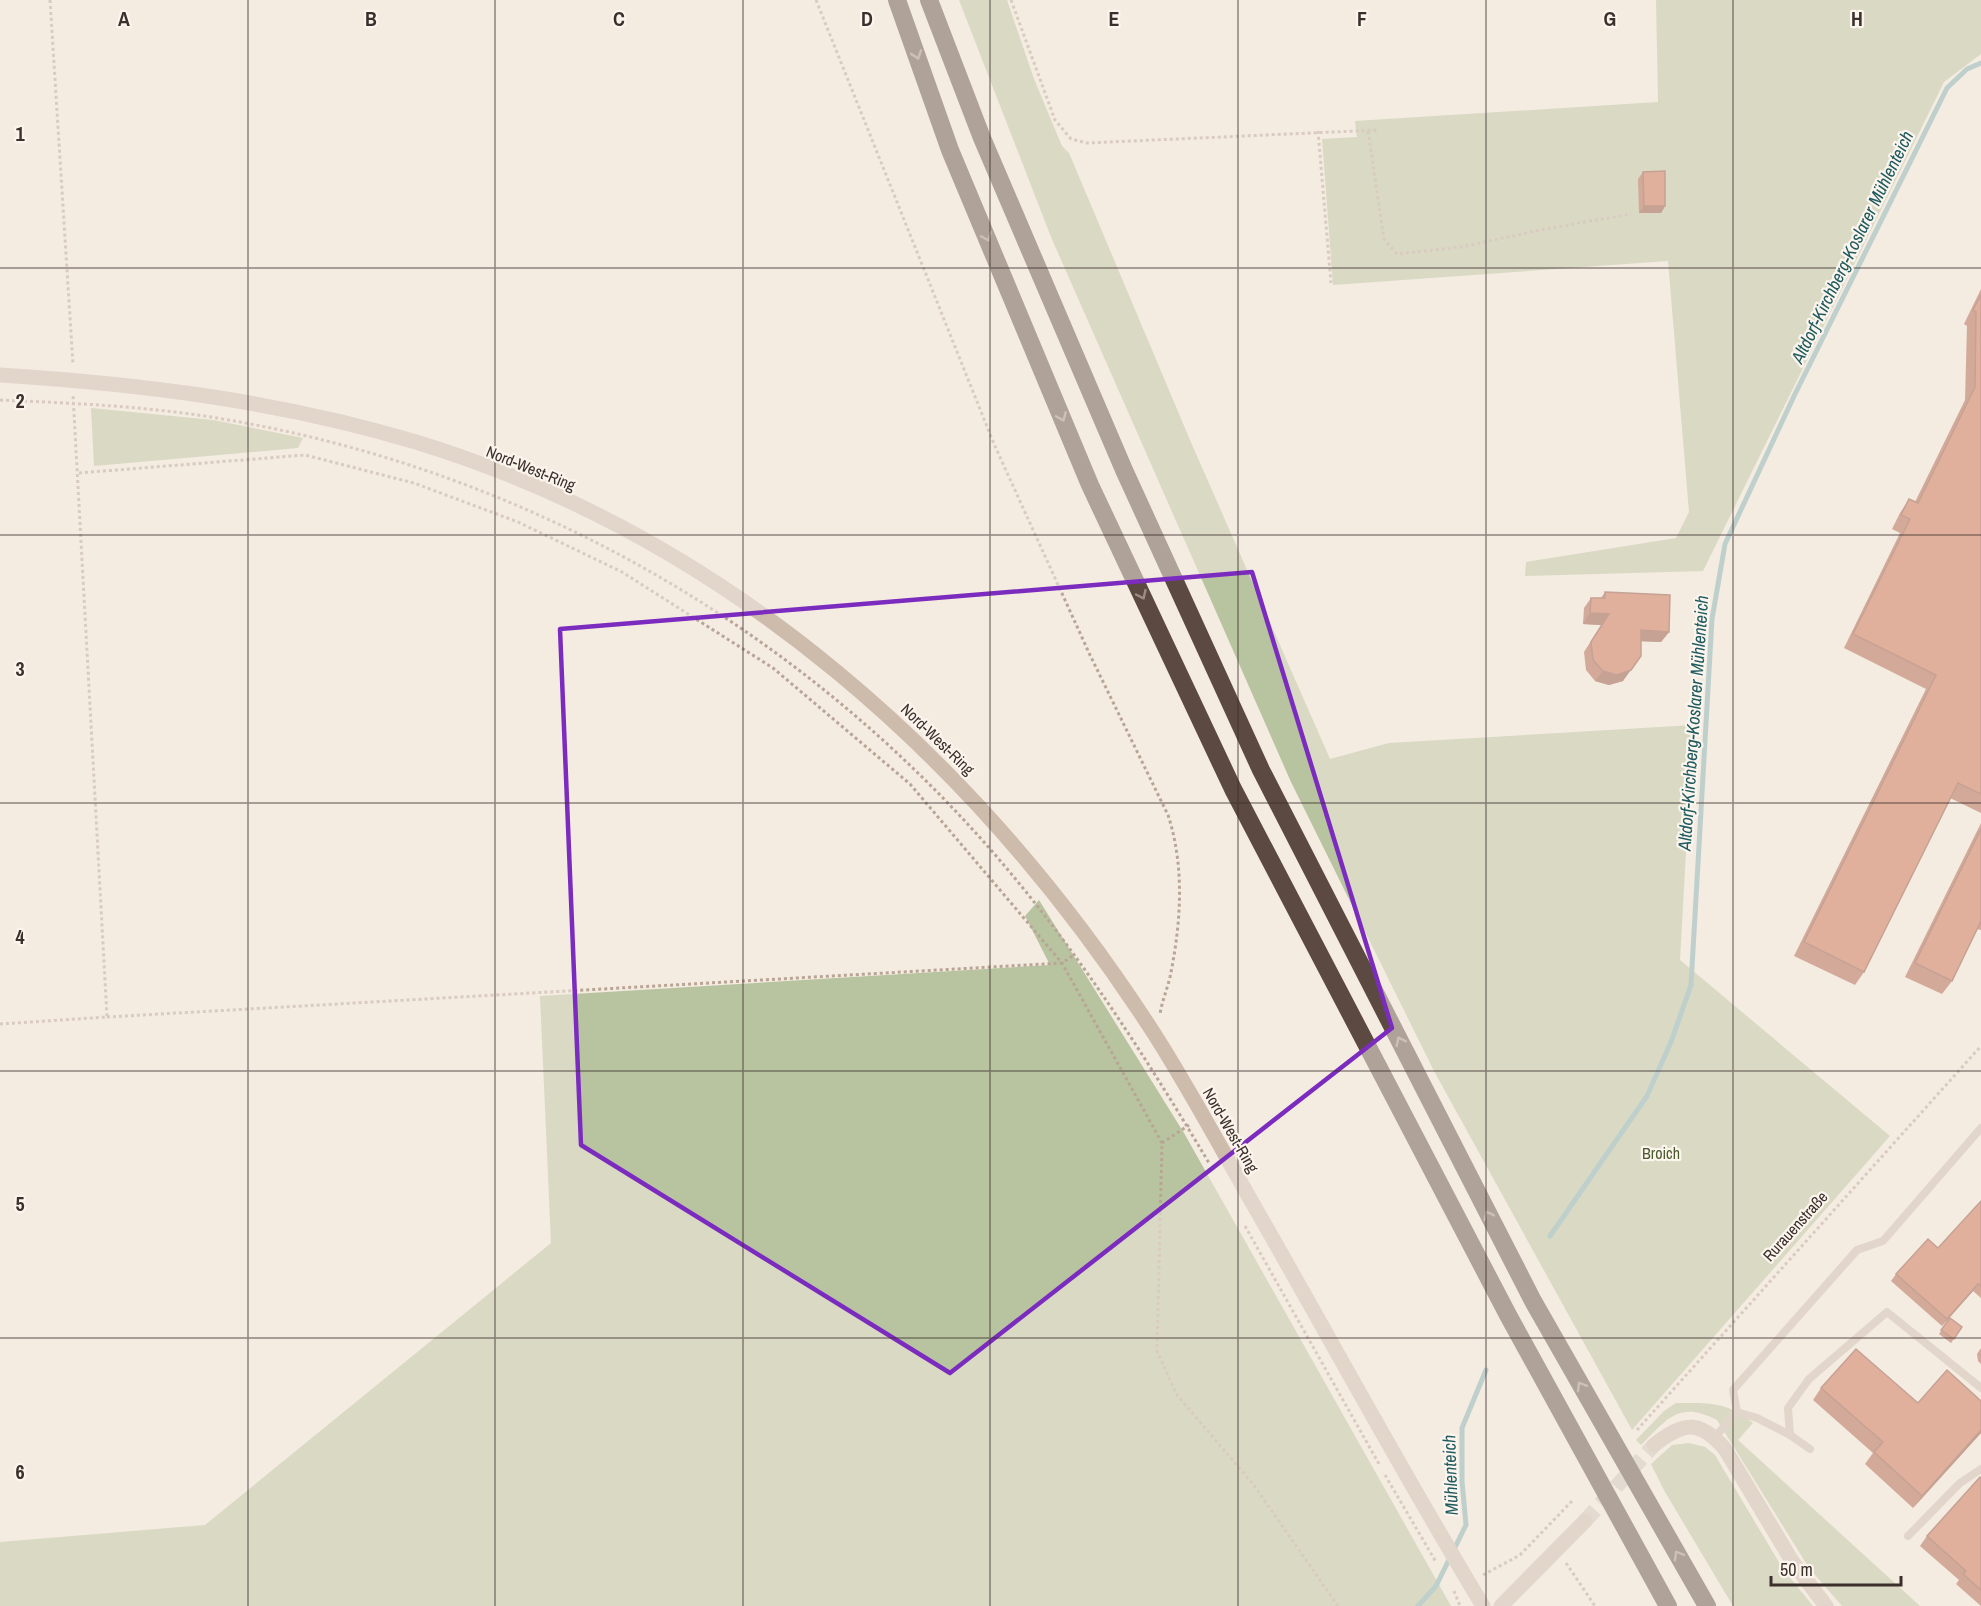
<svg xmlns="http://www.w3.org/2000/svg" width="1981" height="1606" font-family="'Archivo Narrow',sans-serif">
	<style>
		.green { fill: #b8c4a0 }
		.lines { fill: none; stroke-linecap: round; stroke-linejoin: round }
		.stream { stroke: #7fb0b2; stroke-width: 5 }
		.street-tunnel { stroke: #cfc6bd; stroke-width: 15; stroke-dasharray: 15 8; stroke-linecap: butt }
		.path { stroke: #b9a596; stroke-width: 3; stroke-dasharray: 3 3; stroke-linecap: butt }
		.lane { stroke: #cdbbac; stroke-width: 8 }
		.street { stroke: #cdbbac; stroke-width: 15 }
		.highway { stroke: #5c4a42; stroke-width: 18 }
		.wall { fill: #ac5a40 }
		.shaded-wall { fill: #8c4a34 }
		.building { fill: #c8694b; stroke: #8c4a34; stroke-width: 1.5 }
		.oneway { stroke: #9c8e87 }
		.marked { fill: none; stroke: #7b2cbf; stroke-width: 4.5; stroke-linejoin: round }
		.grid { fill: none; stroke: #3b302b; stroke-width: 1.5; stroke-opacity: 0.55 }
		.labels { text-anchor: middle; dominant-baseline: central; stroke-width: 4.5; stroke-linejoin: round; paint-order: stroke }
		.street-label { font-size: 16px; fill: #3b302b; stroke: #fbf5ee }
		.park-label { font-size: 16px; fill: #4a5a2e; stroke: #fbf5ee }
		.water-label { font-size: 18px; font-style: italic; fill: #1f5a5e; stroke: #fbf5ee }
		.grid-label { font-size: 20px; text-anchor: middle; font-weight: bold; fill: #3b302b; stroke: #fbf5ee; stroke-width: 4.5; stroke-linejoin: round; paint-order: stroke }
	</style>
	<rect width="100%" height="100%" fill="#f4ebe1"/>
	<g class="green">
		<polygon points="959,0 1007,0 1034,79 1062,146 1069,153 1190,440 1330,759 1389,743 1693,725 1680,960 1890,1136 1632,1430 1434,1071 1291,782 1051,237"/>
		<polygon points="1656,0 1981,0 1981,54 1944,82 1703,571 1525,576 1526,562 1676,538 1689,512 1668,261 1333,285 1322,139 1357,137 1355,121 1658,102"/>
		<polygon points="91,408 213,420 303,438 298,448 94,466"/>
		<polygon points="1039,900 1184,1133 1451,1606 0,1606 0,1542 205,1525 551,1243 540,996 1050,965 1025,916"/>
		<path d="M1676,1403c33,0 50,-2 77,20l-15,17 182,166h-78l-33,-38 -92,-148c-38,-20 -50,-1 -76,25l-5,-5 28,-29z"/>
		<polygon points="1689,1443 1705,1447 1715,1455 1783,1569 1813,1606 1733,1606 1665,1492 1651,1464 1672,1445"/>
	</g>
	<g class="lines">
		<g class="stream">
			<polyline points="1550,1236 1647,1096 1671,1042 1691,985 1712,619 1725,544 1795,394 1947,88 1967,69 1981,63"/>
			<polyline points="1418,1606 1436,1586 1466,1525 1462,1481 1462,1428 1486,1370"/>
		</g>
		<polyline class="street-tunnel" points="1585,1521 1654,1445"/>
		<g class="path">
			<polyline points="50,0 73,365"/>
			<path d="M816,0l178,444 96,211 78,160c17,52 13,109 2,162 -3,13 -8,24 -10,37"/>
			<polyline points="1011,0 1055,120 1071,139 1087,143 1378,130"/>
			<polyline points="1318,131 1331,283"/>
			<polyline points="1368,131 1384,239 1397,254 1461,247 1545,229 1631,214"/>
			<path d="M0,400c71,3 141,6 211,17 294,47 563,194 763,414 91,100 166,216 235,332"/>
			<polyline points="79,473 305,455 414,483 518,522 622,572 773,668 910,784 1062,963 1162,1143 1157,1351 1177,1395 1253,1484 1338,1606"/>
			<polyline points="107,1017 1062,963 1074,955"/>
			<polyline points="0,1024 107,1017 73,395"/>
			<polyline points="1162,1143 1189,1125"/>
			<polyline points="1245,1226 1379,1464"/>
			<polyline points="1637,1430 1981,1046"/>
			<polyline points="1385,1475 1436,1562"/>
			<polyline points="1566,1563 1595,1606"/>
			<polyline points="1483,1575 1520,1555 1573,1500"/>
			<polyline points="1454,1591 1460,1606"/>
		</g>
		<g class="lane">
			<polyline points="1737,1412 1733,1390 1857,1250 1883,1241 1981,1128"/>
			<polyline points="1715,1437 1737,1412 1757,1418 1790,1435"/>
			<polyline points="1810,1449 1790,1435 1788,1408 1809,1379 1887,1312 1981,1388"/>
			<polyline points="1908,1536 1960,1483 1981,1469"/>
		</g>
		<g class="street">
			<path d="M0,375c141,9 280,26 416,67 314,96 564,321 739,593 35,55 66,113 98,169 77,134 150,270 230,402"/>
			<path d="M1654,1445c29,-22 44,-27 71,4l67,112 34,45"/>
			<polyline points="1501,1606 1585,1521"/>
		</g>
		<g class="highway">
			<polyline points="897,0 950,150 1090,485 1233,789 1508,1315 1668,1606"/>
			<polyline points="929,0 982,138 1124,470 1261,770 1533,1301 1707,1606"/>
		</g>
	</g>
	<g class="wall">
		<polygon points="1643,172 1665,206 1661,213 1639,213 1638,179"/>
		<polygon points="1981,289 1981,813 1950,798 1864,972 1855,985 1794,956 1926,689 1844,648 1900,533 1892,529 1900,513 1909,499 1915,502 1965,400 1967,326 1964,324"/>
		<polygon points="1605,592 1669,632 1661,642 1641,641 1623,681 1609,685 1595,681 1586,670 1584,652 1601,625 1583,624 1584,608 1591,598 1601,598"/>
		<polygon points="1981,823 1981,930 1977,929 1952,981 1942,994 1905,977"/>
		<polygon points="1981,1201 1981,1298 1973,1291 1942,1326 1891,1281 1896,1274 1938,1248"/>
		<polygon points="1950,1318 1962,1327 1951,1343 1939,1334"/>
		<polygon points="1981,1348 1981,1364 1978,1361 1977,1354"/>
		<polygon points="1821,1388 1918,1403 1981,1401 1981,1433 1913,1508 1865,1464 1873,1453 1813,1400"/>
		<polygon points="1981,1478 1981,1606 1956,1584 1959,1580 1920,1546 1927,1536"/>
	</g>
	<g class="shaded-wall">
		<polygon points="1644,206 1665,206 1661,213 1639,213"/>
		<polygon points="1590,613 1609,614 1601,625 1583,624"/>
		<polygon points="1641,630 1669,632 1661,642 1633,641"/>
		<polygon points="1641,656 1623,681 1609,685 1595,681 1603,671"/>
		<polygon points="1978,1284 1973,1291 1942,1326 1947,1319"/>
		<polygon points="1981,1430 1981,1433 1913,1508 1922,1496"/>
	</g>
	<g class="building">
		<polygon points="1665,171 1665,206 1644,206 1643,172"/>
		<polygon points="1981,295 1981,794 1958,783 1864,972 1804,942 1936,675 1853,634 1910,519 1901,515 1909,499 1918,503 1975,387 1976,312 1973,310"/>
		<polygon points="1605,592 1670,595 1669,632 1641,630 1641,656 1631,670 1617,675 1603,671 1593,660 1591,642 1609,614 1590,613 1591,598 1605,598"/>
		<polygon points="1981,829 1981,921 1952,981 1915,963"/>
		<polygon points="1981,1201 1981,1286 1978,1284 1947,1319 1896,1274 1928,1239 1938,1248"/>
		<polygon points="1950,1318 1962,1327 1954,1339 1941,1330"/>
		<polygon points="1856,1349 1918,1403 1947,1370 1981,1401 1981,1430 1922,1496 1874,1452 1883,1442 1821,1388"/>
		<polygon points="1980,1477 1981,1478 1981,1590 1963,1574 1966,1571 1927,1536"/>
	</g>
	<defs><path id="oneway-chevron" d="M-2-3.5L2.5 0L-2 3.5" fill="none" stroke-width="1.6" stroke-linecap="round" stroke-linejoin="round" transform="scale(1.5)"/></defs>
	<g class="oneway">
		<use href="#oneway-chevron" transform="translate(917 55) rotate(71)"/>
		<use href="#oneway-chevron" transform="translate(987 237) rotate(67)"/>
		<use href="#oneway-chevron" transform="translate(1062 417) rotate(67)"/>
		<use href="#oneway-chevron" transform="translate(1142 595) rotate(65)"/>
		<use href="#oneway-chevron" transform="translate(1400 1041) rotate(-117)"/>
		<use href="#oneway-chevron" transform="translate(1488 1215) rotate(-117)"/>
		<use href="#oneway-chevron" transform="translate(1581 1386) rotate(-120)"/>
		<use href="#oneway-chevron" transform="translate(1678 1555) rotate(-120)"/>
	</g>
	<path d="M0 0H1981V1606H0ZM1252,572l140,456 -442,345 -369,-228 -21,-516z" fill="#f4ebe1" fill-opacity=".55" fill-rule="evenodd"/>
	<path class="marked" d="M1252,572l140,456 -442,345 -369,-228 -21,-516z"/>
	<path class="grid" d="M248,0v1606M495,0v1606M743,0v1606M990,0v1606M1238,0v1606M1486,0v1606M1733,0v1606M0,268h1981M0,535h1981M0,803h1981M0,1071h1981M0,1338h1981"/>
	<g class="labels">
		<g class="street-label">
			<text transform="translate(531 468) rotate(22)">Nord-West-Ring</text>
			<text transform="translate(938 739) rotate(44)">Nord-West-Ring</text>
			<text transform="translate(1231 1130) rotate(60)">Nord-West-Ring</text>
			<text transform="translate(1795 1226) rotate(-48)">Rurauenstraße</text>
		</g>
		<g class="park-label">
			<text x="1661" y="1153">Broich</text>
		</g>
		<g class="water-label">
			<text transform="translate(1852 247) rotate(-64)">Altdorf-Kirchberg-Koslarer Mühlenteich</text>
			<text transform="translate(1693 723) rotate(-86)">Altdorf-Kirchberg-Koslarer Mühlenteich</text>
			<text transform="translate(1450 1475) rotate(-92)">Mühlenteich</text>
		</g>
	</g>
	<g class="grid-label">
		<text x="124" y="26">A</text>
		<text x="371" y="26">B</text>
		<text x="619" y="26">C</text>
		<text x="867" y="26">D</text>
		<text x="1114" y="26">E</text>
		<text x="1362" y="26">F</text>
		<text x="1610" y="26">G</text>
		<text x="1857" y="26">H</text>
		<text x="20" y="141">1</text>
		<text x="20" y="408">2</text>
		<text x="20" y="676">3</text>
		<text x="20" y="944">4</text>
		<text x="20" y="1211">5</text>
		<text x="20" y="1479">6</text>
	</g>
	<path d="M1771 1576v9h130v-9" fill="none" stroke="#3b302b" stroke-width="3"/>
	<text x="1780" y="1576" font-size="18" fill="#3b302b" stroke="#fbf5ee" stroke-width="4.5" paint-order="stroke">50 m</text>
</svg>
